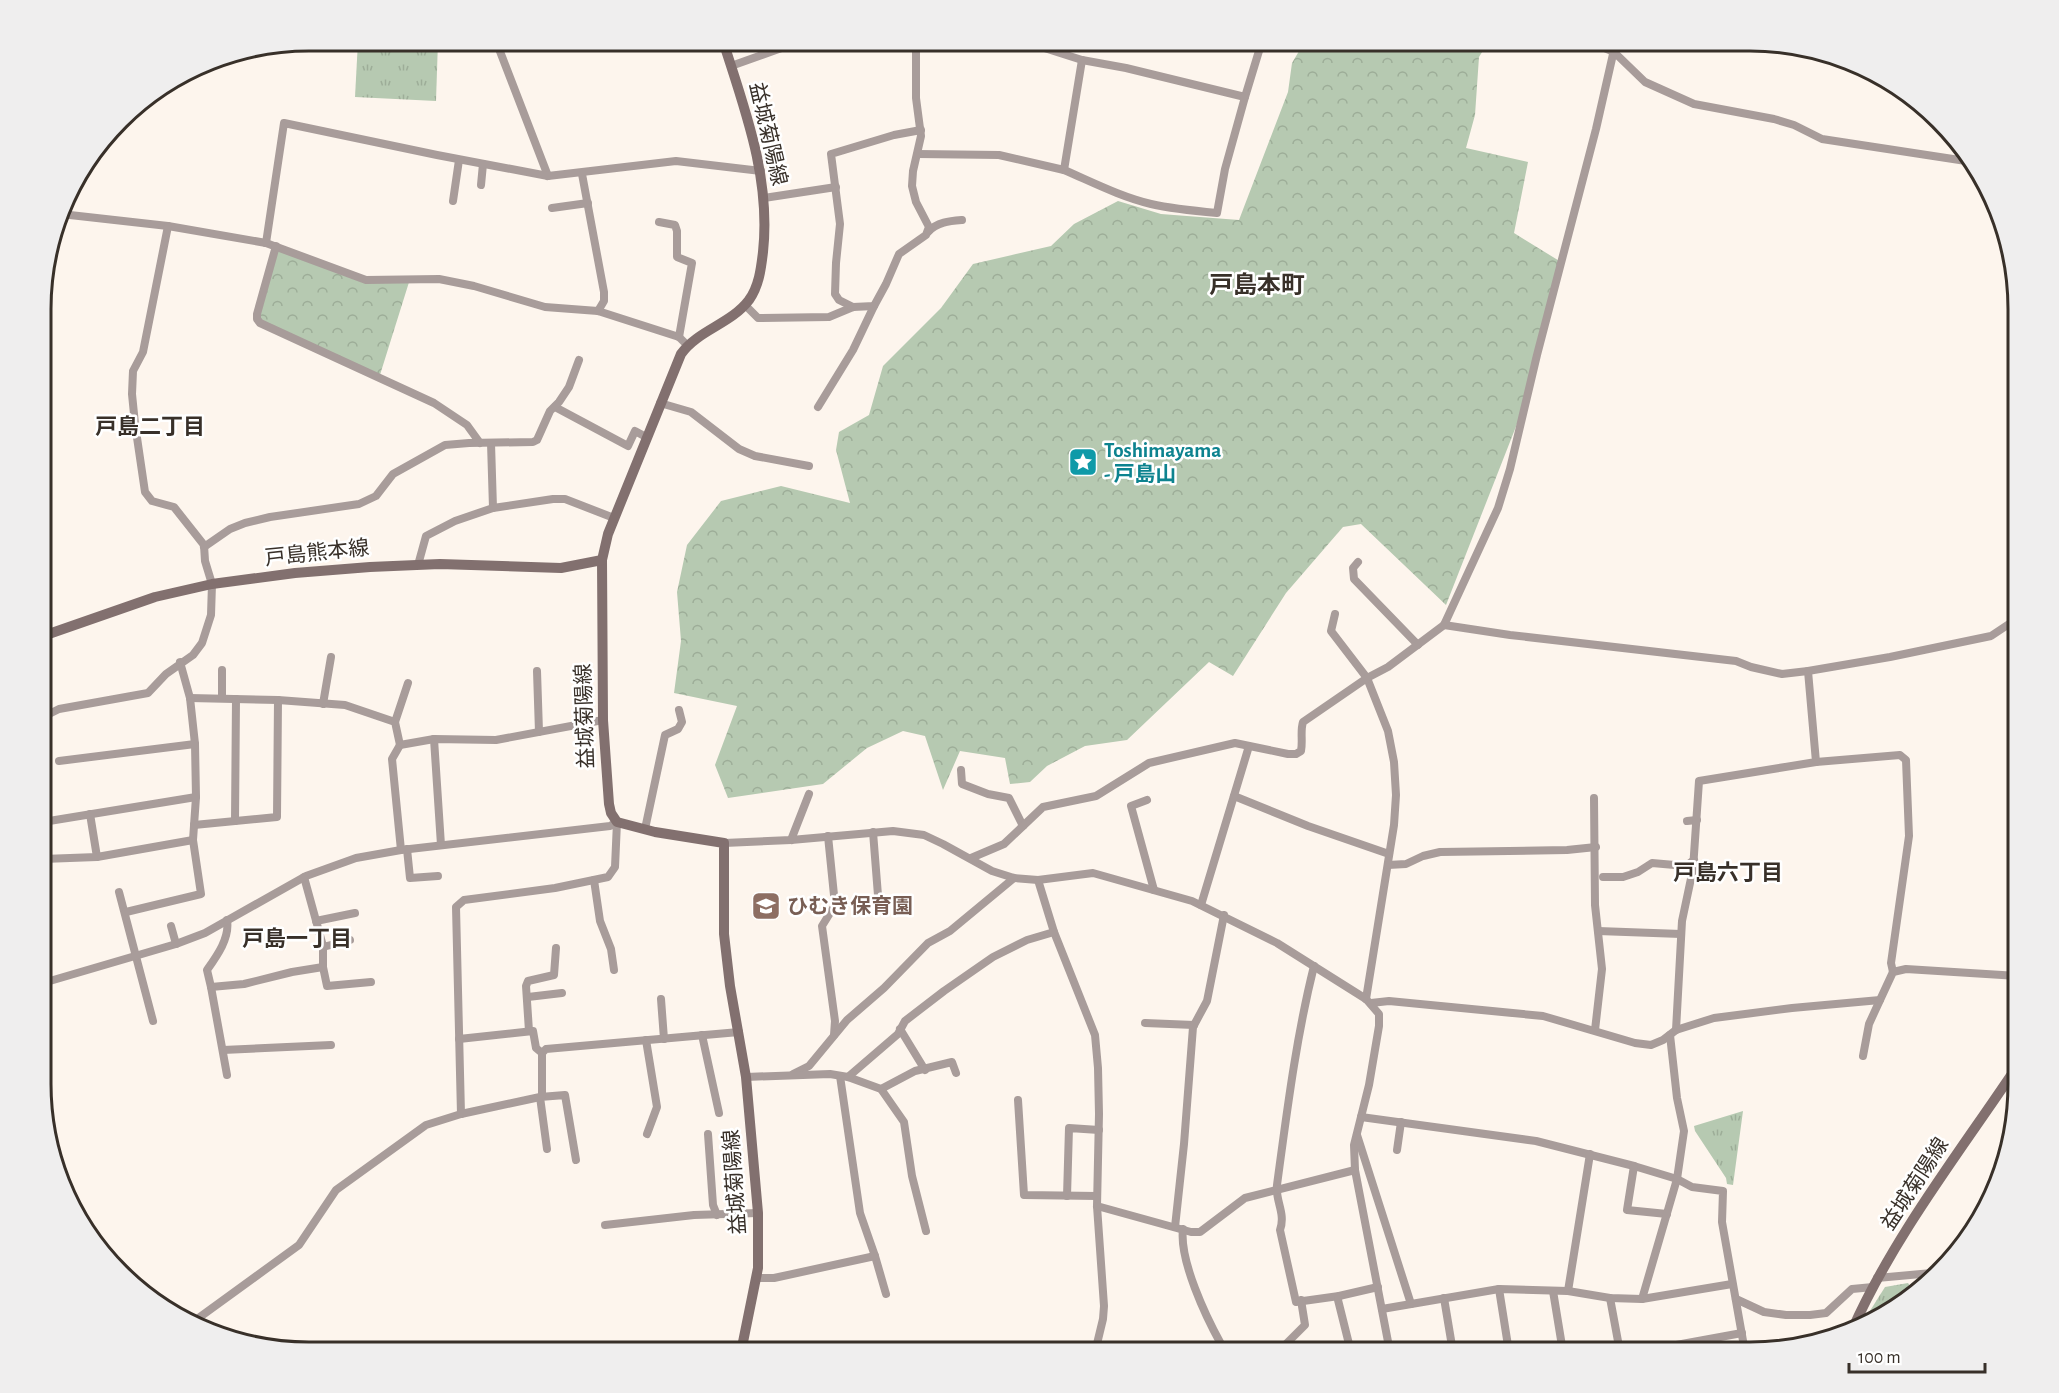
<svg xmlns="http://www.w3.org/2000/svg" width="2059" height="1393" font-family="'Alegreya Sans','Noto Sans JP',sans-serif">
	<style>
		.grass { fill: url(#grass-tufts) }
		.forest { fill: url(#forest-crowns) }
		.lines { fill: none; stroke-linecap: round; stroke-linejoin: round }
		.minor { stroke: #a89c9a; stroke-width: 8 }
		.secondary { stroke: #82706f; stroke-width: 10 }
		.labels { text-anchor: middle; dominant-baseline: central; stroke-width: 5; stroke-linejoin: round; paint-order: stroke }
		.street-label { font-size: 21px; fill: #383029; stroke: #fff }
		.culture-label { font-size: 21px; font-weight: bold; fill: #0d838f; stroke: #fff; text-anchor: start }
		.education-label { font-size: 21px; font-weight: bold; fill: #785e54; stroke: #fff; text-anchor: start }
		.neighbourhood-label { font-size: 22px; font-weight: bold; fill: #383029; stroke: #fff }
		.quarter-label { font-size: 24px; font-weight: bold; fill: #383029; stroke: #fff }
		.rim { fill: none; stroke: #383029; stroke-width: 3 }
	</style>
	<defs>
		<pattern id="grass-tufts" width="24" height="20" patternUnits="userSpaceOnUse" patternTransform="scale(1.5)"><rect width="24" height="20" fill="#b6c9b1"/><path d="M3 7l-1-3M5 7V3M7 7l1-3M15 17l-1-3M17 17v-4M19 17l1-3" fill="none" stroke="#9dad98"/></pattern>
		<pattern id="forest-crowns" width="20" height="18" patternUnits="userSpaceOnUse" patternTransform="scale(1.5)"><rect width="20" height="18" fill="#b6c9b1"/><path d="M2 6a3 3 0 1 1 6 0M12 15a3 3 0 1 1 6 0" fill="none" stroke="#9dad98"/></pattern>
	</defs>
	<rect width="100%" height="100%" fill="#fdf5ed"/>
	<g class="grass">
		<polygon points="358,41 438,41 436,101 355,97"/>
		<polygon points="1743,1111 1733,1185 1727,1184 1726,1178 1695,1131 1694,1126"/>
		<polygon points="1908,1283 1912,1289 1869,1325 1863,1326 1868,1314 1885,1287"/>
	</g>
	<g class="forest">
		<polygon points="1305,41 1489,41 1479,57 1475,115 1466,148 1528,162 1514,233 1561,262 1528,396 1446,605 1361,524 1343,527 1286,593 1233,676 1209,662 1127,740 1085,746 1047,766 1030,782 1010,784 1005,758 960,751 943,790 925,736 903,731 867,748 823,784 728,798 715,765 737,706 674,693 681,641 677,592 687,545 721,501 781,486 850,503 836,450 839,432 869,415 883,366 941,308 973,264 1051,246 1074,224 1118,201 1161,214 1239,220 1288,92 1292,63"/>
		<polygon points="276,246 366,280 410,279 379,378 260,323 257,314"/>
	</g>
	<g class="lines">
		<g class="minor">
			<polyline points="496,41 548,176"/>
			<polyline points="1588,41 1614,52 1645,82 1694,104 1774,119 1794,125 1822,139 1966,161"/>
			<polyline points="916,47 957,42 1035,45 1082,60 1126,68 1245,97 1262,41"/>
			<polyline points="731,66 801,41"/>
			<polyline points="918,154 999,155 1064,170 1082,60"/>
			<path d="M1064,170c28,12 57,27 87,34 22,5 44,7 66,9l8,-44 20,-72"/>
			<polyline points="582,174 604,292 604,301 598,311"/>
			<polyline points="481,185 483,164"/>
			<polyline points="764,198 836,187"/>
			<polyline points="453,201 459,160"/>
			<polyline points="552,208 588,203"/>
			<polyline points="61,214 168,226 266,243 366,280 439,279 474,286 545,307 598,311 679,337 687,345"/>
			<polyline points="659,222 675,225 677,231 677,257 692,263 679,337"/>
			<path d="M928,232c9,-10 22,-11 34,-12"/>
			<polyline points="266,243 284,123 437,155 548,176 676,161 761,171"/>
			<polyline points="276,246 257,314 257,319 260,323 434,403 467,425 480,443"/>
			<polyline points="745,305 758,318 829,317 853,307 874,306 886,284 899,254 926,235 929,227 916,202 912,186 913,171 921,136 916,98 916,41"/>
			<polyline points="853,307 839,300 835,294 836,263 840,224 831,154 894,135 921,130"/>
			<polyline points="660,403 691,412 739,449 755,456 809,466"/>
			<polyline points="555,407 628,446 635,431 646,437"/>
			<polyline points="818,407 853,350 874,306"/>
			<polyline points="491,443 493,508"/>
			<polyline points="204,547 230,529 245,523 270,517 359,504 376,496 393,474 445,445 469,443 533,442 537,440 550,411 559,402 569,387 579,360"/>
			<polyline points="1358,562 1353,568 1354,579 1418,645"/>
			<polyline points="418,565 426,536 455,521 493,508 553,499 565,499 614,518"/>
			<polyline points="1335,614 1331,631 1367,678 1388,731 1394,762 1396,795 1394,825 1366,999"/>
			<polyline points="1444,625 1510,635 1736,661 1751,667 1782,674 1808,671 1890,657 1991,636 2018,618"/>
			<polyline points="537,671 539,732"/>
			<polyline points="190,698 278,700 345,705 395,722 400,745"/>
			<polyline points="222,698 222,670"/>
			<polyline points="323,704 331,657"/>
			<polyline points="43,717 59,709 148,693 166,674 193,655 202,643 211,615 212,584 205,561 204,545 174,507 152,501 145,492 135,424 132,394 133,371 143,352 168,226"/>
			<polyline points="395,722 408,683"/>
			<polyline points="434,739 441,845"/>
			<polyline points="59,761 195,744"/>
			<polyline points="1816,762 1900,755 1906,760 1909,836 1891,963 1893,972"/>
			<polyline points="961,770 962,784 988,794 1009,798 1023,826"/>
			<polyline points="1234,796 1308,826 1389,854"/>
			<polyline points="1594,798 1595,905 1602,969 1595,1030"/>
			<polyline points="1147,800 1131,806 1154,890"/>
			<polyline points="90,814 97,857"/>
			<polyline points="235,821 236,699"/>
			<polyline points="1687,821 1697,820"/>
			<polyline points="43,822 196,797"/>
			<polyline points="194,825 277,817 278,700"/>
			<polyline points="645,829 665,735 678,729 682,722 679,710"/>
			<polyline points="873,832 879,908"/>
			<polyline points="828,836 835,905 822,926 835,1021 834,1035"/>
			<polyline points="791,840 809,794"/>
			<polyline points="724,843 791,840 893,831 924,835 943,844 992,871 1014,878 1038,880 1093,873 1192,901 1277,943 1366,999 1379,1014 1379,1026 1369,1085 1354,1145 1355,1170 1390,1352"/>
			<polyline points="407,849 410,878 438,876"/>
			<polyline points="401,850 392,759 400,745 434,739 496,740 603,720"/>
			<path d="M971,858l33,-14 39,-37 53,-11 53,-33 86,-20 53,11h8l5,-3c2,-10 -1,-20 2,-29l64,-44 21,-11 56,-42 54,-117 12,-39 27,-114 59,-226 20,-88"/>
			<polyline points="43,859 97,857 193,840"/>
			<polyline points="1388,865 1406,864 1423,856 1440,852 1567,850 1596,847"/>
			<polyline points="304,877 323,946 323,967 327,986 371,982"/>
			<polyline points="1603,877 1623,877 1638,872 1652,863 1686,866 1694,860"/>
			<polyline points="594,880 600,921 611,949 614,970"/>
			<polyline points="1038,880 1054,932 1095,1035 1098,1068 1099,1114 1097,1206 1104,1306 1103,1319 1095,1352"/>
			<polyline points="119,892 153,1021"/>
			<polyline points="1201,905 1249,746"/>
			<polyline points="126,912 201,894 193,840 196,797 195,744 190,698 180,662"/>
			<path d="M227,920c3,18 -10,36 -20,50l4,17 33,-3 48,-12 31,-5"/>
			<polyline points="316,921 355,913"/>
			<polyline points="171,926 176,944"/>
			<polyline points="1598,931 1681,934"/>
			<polyline points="323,947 350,940"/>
			<path d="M1314,966c-18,72 -27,145 -37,219 -2,16 9,28 3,45l16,72 43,-6"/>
			<polyline points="43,983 176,944 205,933 306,876 356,858 401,850 610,826 617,822 615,867 608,877 555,888 464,900 456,907 461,1114"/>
			<polyline points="211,987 227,1075"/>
			<polyline points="528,997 562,993"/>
			<polyline points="661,999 664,1039"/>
			<polyline points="1371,1003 1389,1001 1543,1016 1635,1043 1651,1045 1663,1040 1676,1030 1714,1018 1792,1008 1880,1000 1893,972 1906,969 2018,976"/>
			<polyline points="1145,1023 1194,1025"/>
			<polyline points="900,1029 925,1070"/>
			<polyline points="1676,1030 1682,921 1693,869 1699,781 1816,762 1808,671"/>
			<polyline points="529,1031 526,986 528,981 554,975 556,948"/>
			<polyline points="702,1035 719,1113"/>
			<polyline points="459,1039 533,1031 536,1048 542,1053"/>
			<polyline points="646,1040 657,1107 647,1134"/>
			<polyline points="223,1050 331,1045"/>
			<polyline points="1863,1056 1869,1024 1880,1000"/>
			<polyline points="793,1074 809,1066 847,1020 884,988 928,943 950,931 1014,878"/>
			<polyline points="840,1076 860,1213 875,1256 886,1294"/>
			<polyline points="746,1077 830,1074 848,1077 881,1089 904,1122 912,1176 926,1231"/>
			<polyline points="848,1077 898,1034 905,1021 944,991 993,957 1027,940 1054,932"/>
			<polyline points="2007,1082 2018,1091"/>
			<polyline points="881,1089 915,1071 952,1062 956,1073"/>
			<polyline points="1018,1100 1024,1195 1097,1196"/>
			<polyline points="1361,1117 1536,1141 1634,1166 1677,1179 1692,1187 1723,1191 1722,1222 1745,1352"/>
			<polyline points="708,1134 713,1205 717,1215"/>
			<polyline points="1357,1135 1411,1304"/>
			<polyline points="547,1149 540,1097 565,1095 576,1160"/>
			<polyline points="1397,1150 1401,1122"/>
			<polyline points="1634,1166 1627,1210 1667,1214"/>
			<polyline points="1067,1196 1069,1128 1099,1130"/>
			<polyline points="1097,1206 1191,1232 1200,1232 1245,1198 1355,1170"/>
			<polyline points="605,1225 694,1215 758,1213"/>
			<polyline points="1175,1227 1184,1144 1193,1027 1207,1001 1224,915"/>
			<path d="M1183,1229c-4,31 23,88 38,115"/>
			<polyline points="756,1278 774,1278 875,1256"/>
			<polyline points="1877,1278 1932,1273"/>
			<polyline points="1499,1289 1509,1352"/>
			<polyline points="1553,1291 1563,1352"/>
			<polyline points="1568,1291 1590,1154"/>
			<polyline points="1444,1298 1453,1352"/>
			<polyline points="1610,1298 1620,1352"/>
			<polyline points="1642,1299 1677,1179 1684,1131 1677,1098 1670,1035"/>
			<polyline points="1736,1299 1764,1312 1786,1315 1810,1315 1826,1313 1852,1289 1873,1287"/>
			<polyline points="1382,1309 1499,1289 1568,1291 1610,1298 1642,1299 1732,1284"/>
			<polyline points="193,1322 299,1245 336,1190 426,1125 461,1114 540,1097 542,1095 542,1053 546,1049 739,1032"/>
			<polyline points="1260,1352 1281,1349 1305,1325 1301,1300"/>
			<polyline points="1351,1352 1338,1300 1339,1296 1378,1287"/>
			<polyline points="1638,1352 1742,1333"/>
		</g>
		<g class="secondary">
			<path d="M723,41c22,69 48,137 40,211 -2,17 -4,34 -14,48 -18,24 -51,30 -68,54l-73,180 -6,26 1,160 6,84 2,9 6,9 38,10 69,11v91l6,52 16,91 12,136v55l-17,84"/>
			<polyline points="43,636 155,597 212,584 295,573 370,567 440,564 561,568 602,560"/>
			<path d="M1853,1328c41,-92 109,-179 165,-263"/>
		</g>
	</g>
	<defs>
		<g id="sight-square" transform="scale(1.5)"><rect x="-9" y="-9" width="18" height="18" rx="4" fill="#0f9aa8" stroke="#fff"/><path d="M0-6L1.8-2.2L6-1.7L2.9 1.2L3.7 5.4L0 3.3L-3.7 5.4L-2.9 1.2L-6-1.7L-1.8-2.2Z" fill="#fff"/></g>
		<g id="school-square" transform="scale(1.5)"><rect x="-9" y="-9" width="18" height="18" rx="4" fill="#8d6e63" stroke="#fff"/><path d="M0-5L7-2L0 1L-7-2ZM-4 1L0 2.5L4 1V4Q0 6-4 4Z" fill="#fff"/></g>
	</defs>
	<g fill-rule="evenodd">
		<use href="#sight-square" x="1083" y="462"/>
		<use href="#school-square" x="766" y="906"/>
	</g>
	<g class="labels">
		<g class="street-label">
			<text transform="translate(768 134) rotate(77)">益城菊陽線</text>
			<text transform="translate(317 553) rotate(-6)">戸島熊本線</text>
			<text transform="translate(585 716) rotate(-92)">益城菊陽線</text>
			<text transform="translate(735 1182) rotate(-94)">益城菊陽線</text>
			<text transform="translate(1915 1184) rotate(-57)">益城菊陽線</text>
		</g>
		<g class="culture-label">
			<text x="1104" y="450">Toshimayama<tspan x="1104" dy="24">- 戸島山</tspan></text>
		</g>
		<g class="education-label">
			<text x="787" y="906">ひむき保育園</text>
		</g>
		<g class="neighbourhood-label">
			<text x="150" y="427">戸島二丁目</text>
			<text x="1728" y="873">戸島六丁目</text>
			<text x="297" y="939">戸島一丁目</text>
		</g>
		<g class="quarter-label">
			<text x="1257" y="286">戸島本町</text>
		</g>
	</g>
	<path d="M0 0H2059V1393H0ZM309 51H1750A258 258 0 0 1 2008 309V1084A258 258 0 0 1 1750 1342H309A258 258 0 0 1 51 1084V309A258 258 0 0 1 309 51Z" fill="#efeeee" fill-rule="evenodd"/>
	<path class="rim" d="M309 51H1750A258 258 0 0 1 2008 309V1084A258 258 0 0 1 1750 1342H309A258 258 0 0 1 51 1084V309A258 258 0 0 1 309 51Z"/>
	<path d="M1849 1363v9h136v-9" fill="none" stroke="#383029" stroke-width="3"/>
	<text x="1858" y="1363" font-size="18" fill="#383029" stroke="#ffffff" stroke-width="4.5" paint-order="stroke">100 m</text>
</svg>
